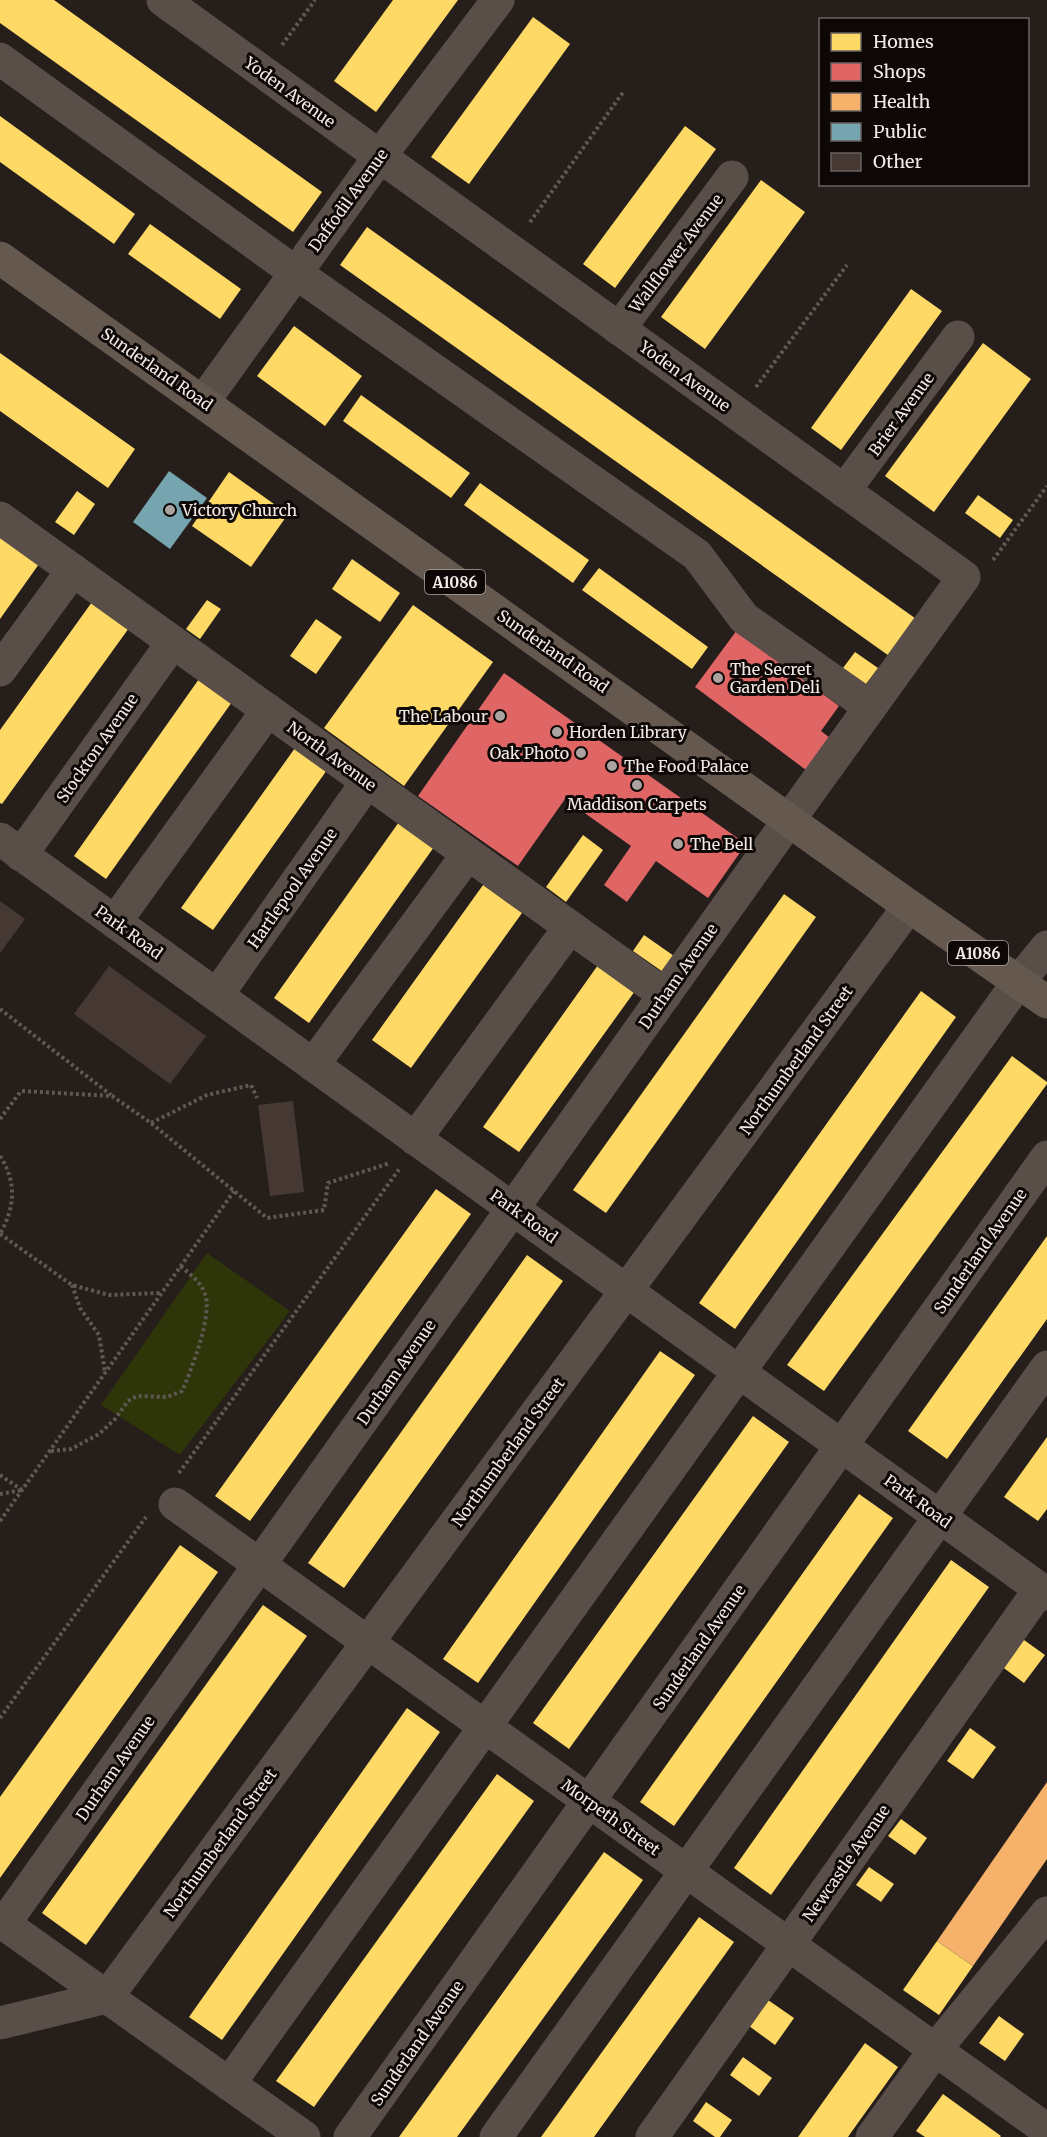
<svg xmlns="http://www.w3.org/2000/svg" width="1047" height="2137" font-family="Merriweather,serif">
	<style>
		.green { fill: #2d3509 }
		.homes { fill: #ffd966 }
		.shops { fill: #e06666 }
		.health { fill: #f6b26b }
		.public { fill: #76a5af }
		.building { fill: #463933 }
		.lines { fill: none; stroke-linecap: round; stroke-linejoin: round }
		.path { stroke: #5f5853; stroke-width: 4; stroke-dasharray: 3 3; stroke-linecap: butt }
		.minor { stroke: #594f48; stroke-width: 33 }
		.major { stroke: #64584f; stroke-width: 33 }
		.poi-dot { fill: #aba3a0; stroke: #0d0806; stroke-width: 2 }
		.labels { text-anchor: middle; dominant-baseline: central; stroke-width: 6; stroke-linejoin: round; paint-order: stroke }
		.shield { fill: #0d0806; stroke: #aea6a4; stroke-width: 1.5 }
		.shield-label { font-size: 15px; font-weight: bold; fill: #f3eae7 }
		.street-label { font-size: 16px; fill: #f3eae7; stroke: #0d0806 }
		.poi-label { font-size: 16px; fill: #f3eae7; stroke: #0d0806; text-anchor: start }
	</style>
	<rect width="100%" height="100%" fill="#251e1b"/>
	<polygon class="green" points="207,1253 290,1311 180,1455 101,1405"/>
	<g class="homes">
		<polygon points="0,0 54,0 322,192 293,232 0,23"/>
		<polygon points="393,0 458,0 376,112 334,81"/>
		<polygon points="533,17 570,44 469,184 431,157"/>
		<polygon points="0,116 135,214 114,244 0,162"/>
		<polygon points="685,126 716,149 615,288 583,264"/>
		<polygon points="761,180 805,212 705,349 661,317"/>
		<polygon points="150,224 241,289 220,319 128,254"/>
		<polygon points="367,227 919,621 892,658 340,265"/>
		<polygon points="911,289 942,311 841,450 811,428"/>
		<polygon points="294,326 362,376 325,426 257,376"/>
		<polygon points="983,343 1031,379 934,512 885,476"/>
		<polygon points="0,353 135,449 108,488 0,411"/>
		<polygon points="361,395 470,473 451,498 343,421"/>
		<polygon points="229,472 288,514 251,567 192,526"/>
		<polygon points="480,483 589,560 573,583 464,505"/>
		<polygon points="77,491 95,504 74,535 55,522"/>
		<polygon points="978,495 1013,520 1000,538 965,513"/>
		<polygon points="1,537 39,564 0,619 0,539"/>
		<polygon points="352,559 400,593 380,622 332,589"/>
		<polygon points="599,568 708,647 692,669 582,590"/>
		<polygon points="207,600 221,609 200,639 186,629"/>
		<polygon points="92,602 129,628 2,804 0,803 0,730"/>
		<polygon points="413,605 493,662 404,786 324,728"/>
		<polygon points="316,619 342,637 316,674 290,656"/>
		<polygon points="855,652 878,668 866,684 843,668"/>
		<polygon points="199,679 232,702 106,879 74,856"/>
		<polygon points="295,748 327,770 213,930 181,908"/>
		<polygon points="399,822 434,847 309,1023 274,998"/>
		<polygon points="583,835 603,850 566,902 546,887"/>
		<polygon points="483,885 522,913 411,1068 372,1040"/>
		<polygon points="784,894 816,917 606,1213 573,1190"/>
		<polygon points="644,935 674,956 663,972 633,951"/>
		<polygon points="598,965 635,991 519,1152 483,1127"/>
		<polygon points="921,991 956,1017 735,1329 699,1303"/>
		<polygon points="1012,1056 1047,1082 1047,1084 824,1391 787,1365"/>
		<polygon points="436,1189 471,1214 250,1521 215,1496"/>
		<polygon points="1047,1236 1047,1319 947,1459 908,1431"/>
		<polygon points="527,1255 563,1281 344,1588 308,1563"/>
		<polygon points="660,1351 695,1375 478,1683 443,1659"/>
		<polygon points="753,1416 789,1442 569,1749 533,1723"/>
		<polygon points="1047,1437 1047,1509 1038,1521 1004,1497"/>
		<polygon points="859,1494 893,1518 674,1826 640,1802"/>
		<polygon points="180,1545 218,1572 0,1878 0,1797"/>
		<polygon points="951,1560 989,1587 771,1895 734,1868"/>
		<polygon points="263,1605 307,1636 86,1945 42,1913"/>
		<polygon points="1017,1635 1045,1655 1024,1683 997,1663"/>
		<polygon points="407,1708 440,1732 222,2040 189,2017"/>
		<polygon points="970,1728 996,1747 973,1779 947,1761"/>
		<polygon points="497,1774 534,1801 314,2107 276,2081"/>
		<polygon points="901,1819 927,1838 915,1855 888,1836"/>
		<polygon points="604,1852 643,1880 621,1911 457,2137 399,2137"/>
		<polygon points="869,1867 894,1884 881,1902 856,1885"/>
		<polygon points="699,1917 734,1942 594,2137 541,2137"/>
		<polygon points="937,1941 973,1966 939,2015 903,1990"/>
		<polygon points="768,2000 794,2018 775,2045 749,2026"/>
		<polygon points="999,2016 1024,2034 1005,2061 979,2043"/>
		<polygon points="865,2043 898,2067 850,2134 848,2137 798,2137"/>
		<polygon points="743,2057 772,2078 759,2096 730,2075"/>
		<polygon points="943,2094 1001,2136 1000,2137 925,2137 916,2131"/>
		<polygon points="706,2102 732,2120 720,2137 715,2137 693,2121"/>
	</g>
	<g class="shops">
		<polygon points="737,630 839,706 821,731 834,741 810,773 695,687"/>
		<polygon points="504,673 746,844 708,898 656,861 627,902 604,885 631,846 565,799 518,866 418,796"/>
	</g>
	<polygon class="health" points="1047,1782 1047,1859 973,1966 937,1941"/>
	<polygon class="public" points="169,471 207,498 170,549 133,522"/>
	<g class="building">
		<polygon points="0,901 25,919 0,953"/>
		<polygon points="109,966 206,1036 170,1084 74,1014"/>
		<polygon points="293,1101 304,1192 270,1196 258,1105"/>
	</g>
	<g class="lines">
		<g class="path">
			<polyline points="282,45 315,0"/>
			<polyline points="530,222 624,91"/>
			<polyline points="756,387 847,265"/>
			<polyline points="993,560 1047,486"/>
			<polyline points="0,1009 111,1095"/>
			<polyline points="0,1119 21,1091 112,1096 151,1123 267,1218 324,1210 328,1183 390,1163"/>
			<polyline points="151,1123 207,1095 251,1085 257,1098"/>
			<path d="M0,1156c17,26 15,51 0,78"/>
			<polyline points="0,1234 72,1285 109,1295 160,1293"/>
			<polyline points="72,1285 80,1308 99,1335 105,1372"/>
			<path d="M51,1451l20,-2 28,-15 16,-15 13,-18 9,-5 30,1 15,-6c9,-20 31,-76 23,-97 -4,-12 -15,-20 -25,-28"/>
			<polyline points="179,1473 400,1168"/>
			<polyline points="0,1475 22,1490"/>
			<polyline points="0,1494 22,1490"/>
			<polyline points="0,1521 234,1191"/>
			<polyline points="0,1718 146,1517"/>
		</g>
		<g class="minor">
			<polyline points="0,59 296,273 697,555 744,618 870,707"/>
			<polyline points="619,329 732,177"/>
			<polyline points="203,402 380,156 498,0"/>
			<polyline points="844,491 958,337"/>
			<polyline points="0,518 665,995"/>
			<polyline points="0,670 73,570"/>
			<polyline points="0,839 1047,1594"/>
			<polyline points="21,855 173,642"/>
			<polyline points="115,922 268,710"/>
			<polyline points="217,995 367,782"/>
			<polyline points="313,1065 468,854"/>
			<polyline points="415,1139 570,927"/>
			<polyline points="175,1504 1047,2130"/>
			<polyline points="0,1921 304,2137"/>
			<polyline points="4,1924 789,820 964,577 163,0"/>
			<polyline points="0,2023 107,1997 909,906"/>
			<polyline points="229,2084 1019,981 1047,947"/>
			<polyline points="350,2137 1047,1157"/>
			<polyline points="496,2137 1047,1367"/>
			<polyline points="652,2137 1040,1589"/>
			<polyline points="872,2137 935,2050 1047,1913"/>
		</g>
		<polyline class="major" points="0,258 909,906 1047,1002"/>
	</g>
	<g class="poi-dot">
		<circle cx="170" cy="510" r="6"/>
		<circle cx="718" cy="678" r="6"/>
		<circle cx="500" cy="716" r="6"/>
		<circle cx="557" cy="732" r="6"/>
		<circle cx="581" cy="753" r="6"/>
		<circle cx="612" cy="766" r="6"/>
		<circle cx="637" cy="785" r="6"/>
		<circle cx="678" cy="844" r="6"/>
	</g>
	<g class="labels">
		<g class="shield">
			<rect x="425" y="570" width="60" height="24" rx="4.5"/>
			<rect x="948" y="941" width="60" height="24" rx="4.5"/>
		</g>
		<g class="shield-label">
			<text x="455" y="582">A1086</text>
			<text x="978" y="953">A1086</text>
		</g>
		<g class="street-label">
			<text transform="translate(290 92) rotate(36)">Yoden Avenue</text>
			<text transform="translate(348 200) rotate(-54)">Daffodil Avenue</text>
			<text transform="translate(676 253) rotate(-53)">Wallflower Avenue</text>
			<text transform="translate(157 369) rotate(35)">Sunderland Road</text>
			<text transform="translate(685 376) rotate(36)">Yoden Avenue</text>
			<text transform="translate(901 414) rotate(-54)">Brier Avenue</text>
			<text transform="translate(553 651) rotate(35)">Sunderland Road</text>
			<text transform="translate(97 748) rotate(-55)">Stockton Avenue</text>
			<text transform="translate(332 756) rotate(36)">North Avenue</text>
			<text transform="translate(292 888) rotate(-55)">Hartlepool Avenue</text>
			<text transform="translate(129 932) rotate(36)">Park Road</text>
			<text transform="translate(678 976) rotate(-55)">Durham Avenue</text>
			<text transform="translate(796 1060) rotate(-54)">Northumberland Street</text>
			<text transform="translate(524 1216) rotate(36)">Park Road</text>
			<text transform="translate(980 1251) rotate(-55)">Sunderland Avenue</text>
			<text transform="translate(396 1372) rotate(-55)">Durham Avenue</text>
			<text transform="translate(508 1452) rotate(-54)">Northumberland Street</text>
			<text transform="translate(918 1501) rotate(36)">Park Road</text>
			<text transform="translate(699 1647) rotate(-55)">Sunderland Avenue</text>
			<text transform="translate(115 1768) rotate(-55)">Durham Avenue</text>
			<text transform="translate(611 1817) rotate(36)">Morpeth Street</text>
			<text transform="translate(220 1843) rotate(-54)">Northumberland Street</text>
			<text transform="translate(846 1863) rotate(-55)">Newcastle Avenue</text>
			<text transform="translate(417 2043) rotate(-55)">Sunderland Avenue</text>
		</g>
		<g class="poi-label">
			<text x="182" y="510">Victory Church</text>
			<text x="730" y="669">The Secret<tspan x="730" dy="18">Garden Deli</tspan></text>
			<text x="488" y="716" text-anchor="end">The Labour</text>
			<text x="569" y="732">Horden Library</text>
			<text x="569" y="753" text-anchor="end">Oak Photo</text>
			<text x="624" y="766">The Food Palace</text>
			<text x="637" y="804" text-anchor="middle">Maddison Carpets</text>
			<text x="690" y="844">The Bell</text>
		</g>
	</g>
	<rect x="819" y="18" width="210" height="168" fill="#0d0806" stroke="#696260" stroke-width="1.5"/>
	<rect x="831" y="33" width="30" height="18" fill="#ffd966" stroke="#696260" stroke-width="1.5"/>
	<text x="873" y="48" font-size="18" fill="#f3eae7">Homes</text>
	<rect x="831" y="63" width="30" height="18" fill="#e06666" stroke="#696260" stroke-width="1.5"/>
	<text x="873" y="78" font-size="18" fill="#f3eae7">Shops</text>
	<rect x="831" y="93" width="30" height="18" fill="#f6b26b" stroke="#696260" stroke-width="1.5"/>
	<text x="873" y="108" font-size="18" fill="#f3eae7">Health</text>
	<rect x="831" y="123" width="30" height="18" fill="#76a5af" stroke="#696260" stroke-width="1.5"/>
	<text x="873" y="138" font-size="18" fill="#f3eae7">Public</text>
	<rect x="831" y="153" width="30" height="18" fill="#463933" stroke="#696260" stroke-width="1.5"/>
	<text x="873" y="168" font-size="18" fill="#f3eae7">Other</text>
</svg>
